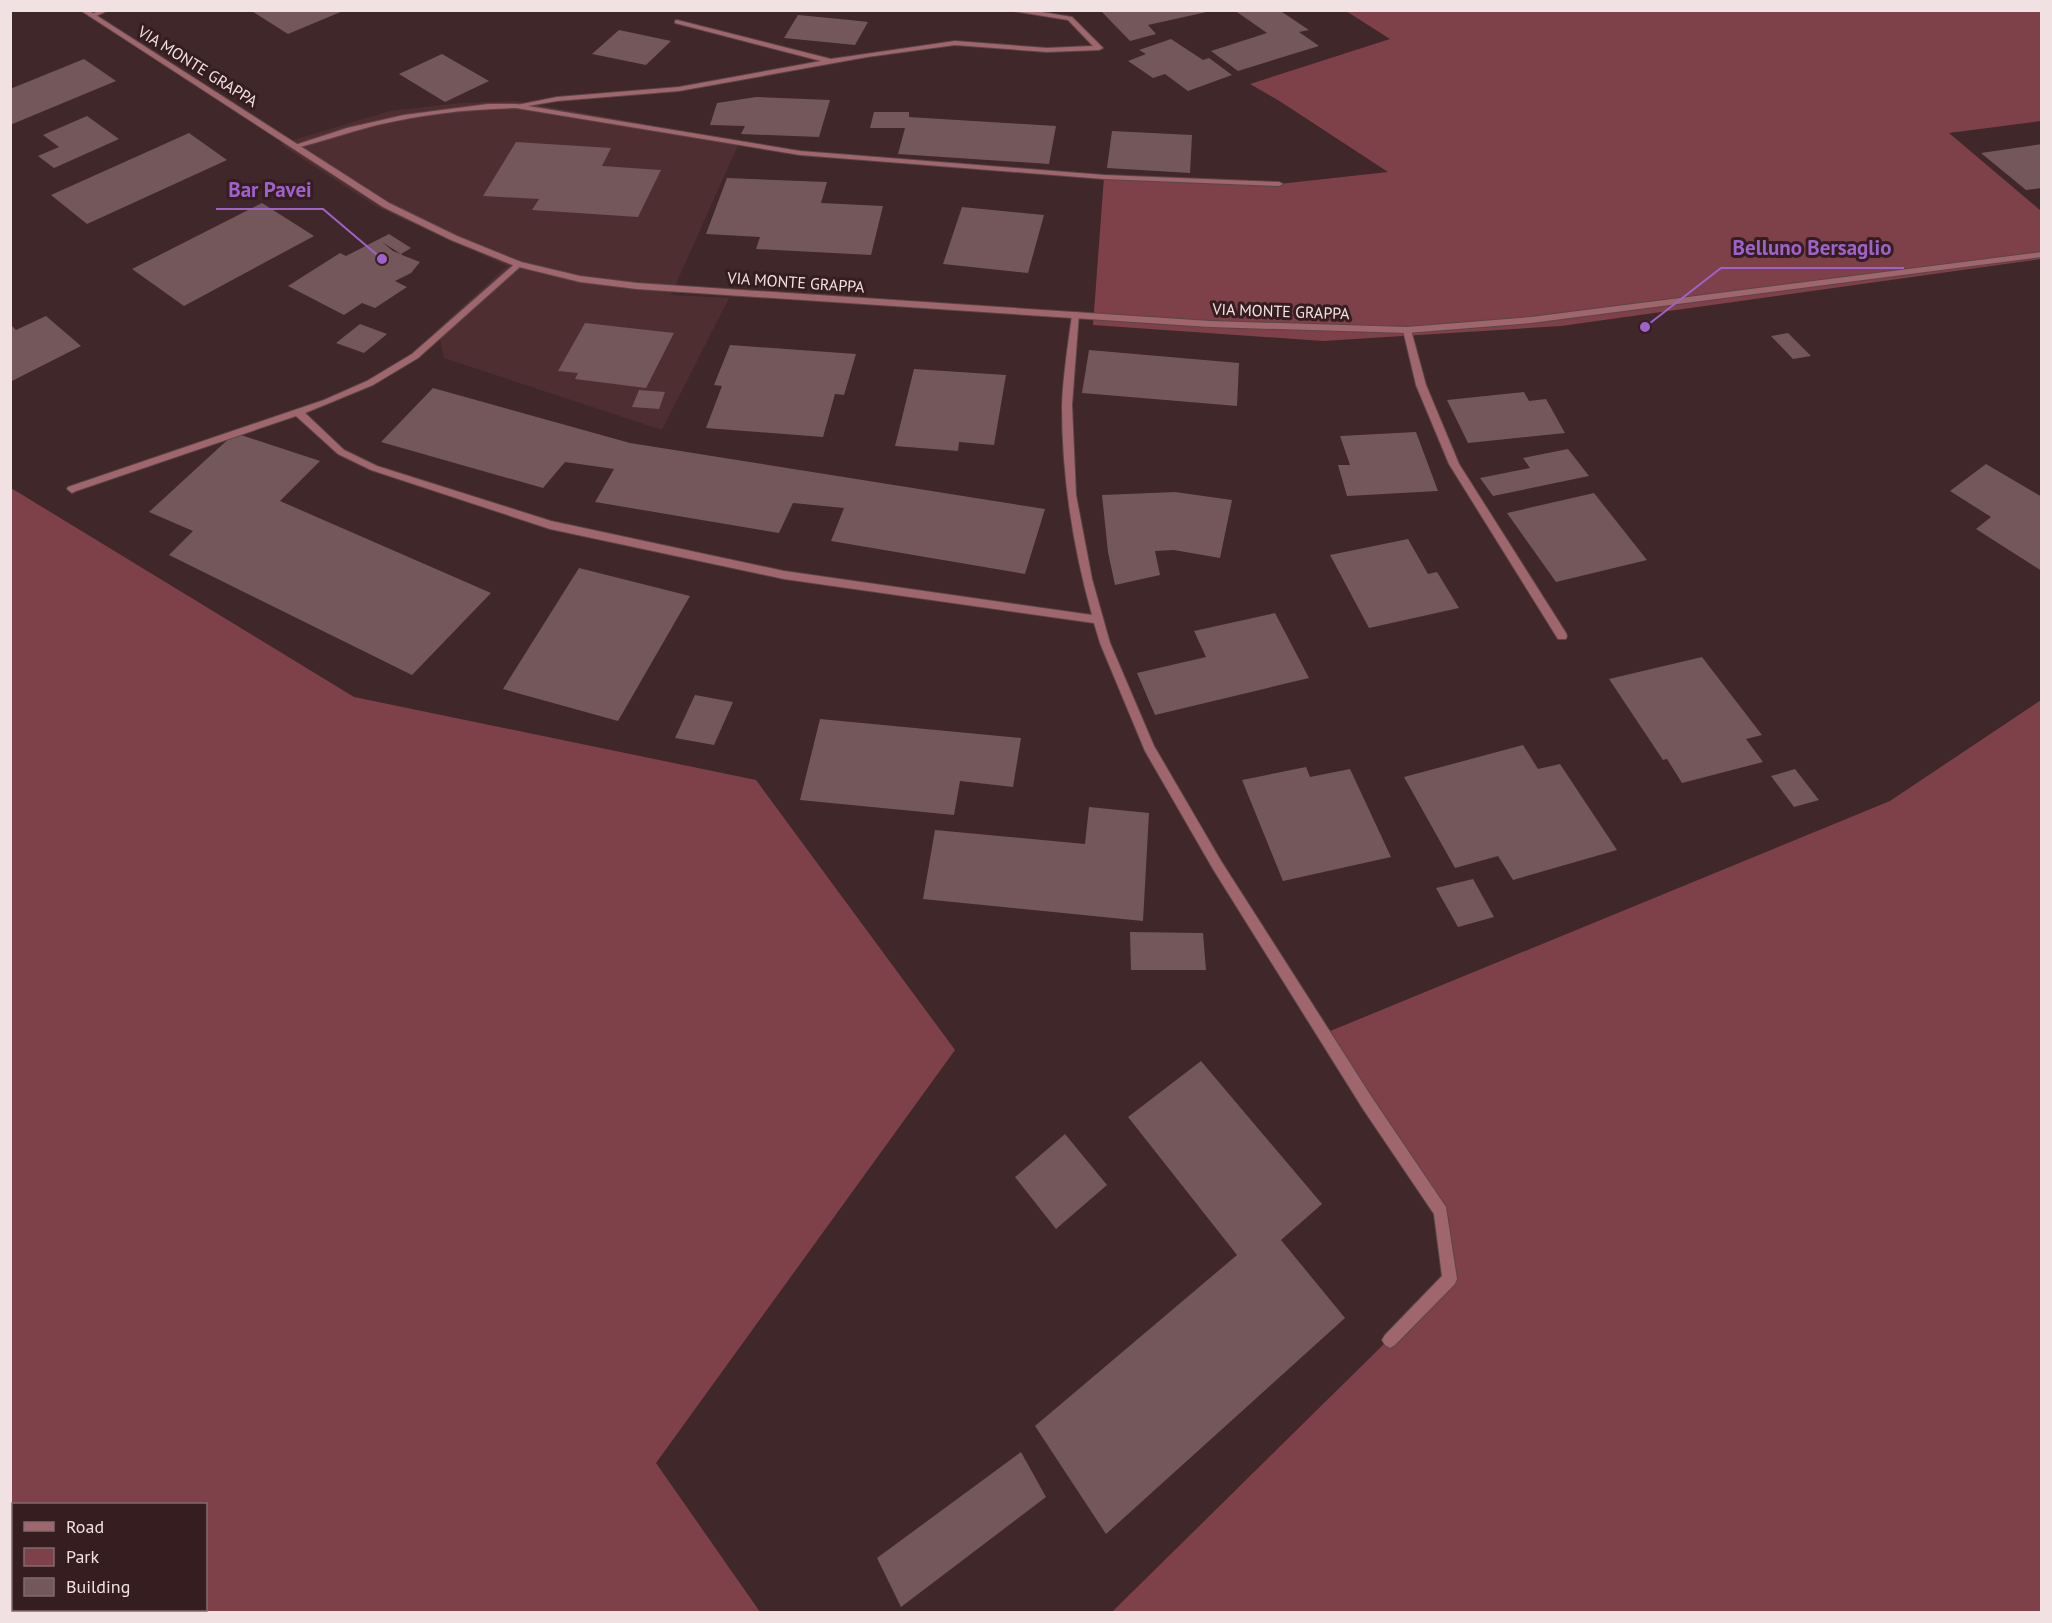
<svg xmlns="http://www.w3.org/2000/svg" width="2052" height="1623" font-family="'PT Sans',sans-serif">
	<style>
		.built { fill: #4f2e32 }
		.green { fill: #7e414a; fill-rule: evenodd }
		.building { fill: #74575a }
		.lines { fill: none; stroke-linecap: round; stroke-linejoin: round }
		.service-casing { stroke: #5c4547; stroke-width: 2 }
		.minor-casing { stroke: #5c4547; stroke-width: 2 }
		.tertiary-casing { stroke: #5c4547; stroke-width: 2 }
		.service { fill: #a0666d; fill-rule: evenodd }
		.minor { fill: #a0666d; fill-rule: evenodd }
		.tertiary { fill: #a0666d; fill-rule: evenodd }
		.labels { text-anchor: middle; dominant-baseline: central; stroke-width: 6; stroke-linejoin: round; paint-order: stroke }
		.far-street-label { font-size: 16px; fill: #f2e1e2; stroke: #351d20 }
		.leader { fill: none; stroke: #9f62ca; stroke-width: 2 }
		.callout-dot { fill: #9f62ca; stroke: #351d20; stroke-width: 2 }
		.callout-label { font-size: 21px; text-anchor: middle; font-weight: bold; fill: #9f62ca; stroke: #351d20; stroke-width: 6; stroke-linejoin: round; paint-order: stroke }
	</style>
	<rect width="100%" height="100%" fill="#40272a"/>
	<polygon class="built" points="516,101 740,141 671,295 729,298 662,430 444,358 438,329 507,266 375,206 280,144 390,111 461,103"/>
	<g class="green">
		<polygon points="1346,11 2041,11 2041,121 1949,133 2041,211 2041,259 1561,326 1323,341 1093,325 1104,177 1279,184 1388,172 1281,102 1250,84 1390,39"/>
		<path d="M11,488l343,209 402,83 199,270 -299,413 104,149h-749zM14,1504h192v106h-192z"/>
		<polygon points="2041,700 2041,1612 1112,1612 1450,1279 1441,1212 1323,1034 1890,801"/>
	</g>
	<g class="building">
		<polygon points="250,10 343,10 343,11 288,34"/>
		<polygon points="1108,10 1211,10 1211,11 1148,25 1156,34 1130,41 1102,12"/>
		<polygon points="1234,10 1279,10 1309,30 1299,32 1319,46 1238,71 1211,51 1267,33"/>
		<polygon points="798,15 850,20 868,22 855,45 784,38"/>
		<polygon points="619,30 671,41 646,65 592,54"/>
		<polygon points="1171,39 1203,60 1209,58 1232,75 1188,91 1165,74 1153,78 1128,61 1146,54 1139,50"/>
		<polygon points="442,54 489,81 445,102 399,74"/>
		<polygon points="84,59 116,81 10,125 10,89"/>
		<polygon points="756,97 830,100 819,137 741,134 745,126 710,125 717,103"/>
		<polygon points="874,112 909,112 909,117 1056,126 1049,164 898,154 905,128 870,128"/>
		<polygon points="87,116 119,139 54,168 38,156 59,147 43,135"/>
		<polygon points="1112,131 1192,135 1190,173 1107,168"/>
		<polygon points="189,133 227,160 87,224 51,195"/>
		<polygon points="516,142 611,148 602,166 661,170 638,217 532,210 539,199 483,196"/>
		<polygon points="2042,144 2042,188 2026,190 1981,153"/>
		<polygon points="727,178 827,182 821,203 883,206 871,255 756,249 760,237 706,234"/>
		<polygon points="262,203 314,236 184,306 132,269"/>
		<polygon points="962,207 1044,215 1028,273 943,264"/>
		<polygon points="389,234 411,248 401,254 382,242 393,251 401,254 402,255 420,262 411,273 395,281 407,287 375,308 362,303 344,315 288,286 340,253 346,256"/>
		<polygon points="46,316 81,346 10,382 10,324 16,330"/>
		<polygon points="585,323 674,333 646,388 575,379 578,373 558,371"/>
		<polygon points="360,324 387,334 364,353 336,343"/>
		<polygon points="1788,333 1811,356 1793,359 1771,336"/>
		<polygon points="730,345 856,354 844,395 835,394 823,437 706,428 722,386 714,385"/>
		<polygon points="1089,350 1239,363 1237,406 1082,393"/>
		<polygon points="914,369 1006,375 994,445 959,442 958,451 895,446"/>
		<polygon points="433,388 630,443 1045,509 1025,574 831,541 844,508 793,503 779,533 595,502 614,469 565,462 543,488 381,442"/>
		<polygon points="639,390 665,392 659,409 632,407"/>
		<polygon points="1524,392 1529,401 1546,399 1565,433 1468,443 1447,400"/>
		<polygon points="1416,432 1438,491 1347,496 1338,465 1350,465 1340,436"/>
		<polygon points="235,433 320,461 280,501 491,593 412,675 169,555 193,531 149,512"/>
		<polygon points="1568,449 1589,476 1493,496 1480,478 1530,468 1523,458"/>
		<polygon points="1986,464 2042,497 2042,571 1976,529 1991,517 1950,491"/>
		<polygon points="1175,492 1232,500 1220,558 1174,550 1155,551 1160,575 1115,585 1108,552 1102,495"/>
		<polygon points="1594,493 1647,560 1556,582 1507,513"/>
		<polygon points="1408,539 1428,574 1437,572 1459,608 1369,628 1330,555"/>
		<polygon points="579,568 690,596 618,721 503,689"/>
		<polygon points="1275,613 1309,678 1155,715 1137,673 1206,657 1194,631"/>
		<polygon points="1702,657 1762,735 1746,739 1763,762 1682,783 1667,759 1663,760 1609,679"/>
		<polygon points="695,695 733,702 714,745 675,738"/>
		<polygon points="820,719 1021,738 1013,787 960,781 954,815 800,800"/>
		<polygon points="1523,745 1538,769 1560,764 1617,850 1513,880 1498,856 1455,868 1404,777"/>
		<polygon points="1306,767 1310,777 1350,769 1391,857 1283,881 1242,780"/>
		<polygon points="1795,769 1819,800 1794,807 1771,776"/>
		<polygon points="1089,807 1149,813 1143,921 923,899 935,830 1085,844"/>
		<polygon points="1473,879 1494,917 1458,927 1436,888"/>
		<polygon points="1130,932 1203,933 1206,970 1131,970"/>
		<polygon points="1201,1061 1322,1204 1281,1240 1345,1318 1106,1534 1035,1426 1237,1255 1128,1117"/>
		<polygon points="1065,1134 1107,1185 1056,1229 1015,1177"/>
		<polygon points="1021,1452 1046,1497 901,1607 877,1558"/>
	</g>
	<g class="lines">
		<g class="service-casing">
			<g id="service">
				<polygon points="99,10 109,10 94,17 89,16"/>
				<polygon points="1007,10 1029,10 1072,17 1103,48 1099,50 1047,52 955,45 867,57 679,91 557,101 516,108 512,106 557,97 679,87 821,61 675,23 675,21 677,20 831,59 955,41 1047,48 1093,46 1068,20"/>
			</g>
		</g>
		<g class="minor-casing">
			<g id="minor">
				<path d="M488,104h28l284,47 304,24 175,7 4,2 -4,2 -175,-7 -304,-24 -284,-47c-47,1 -93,6 -139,17 -27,7 -54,16 -81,23l-4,-2 55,-18 57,-13z"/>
				<path d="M518,261l3,1v4l-103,92 -45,27 -68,28 39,37 33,16 174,55 233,50 308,44c-19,-68 -30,-138 -30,-209 1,-30 6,-61 10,-91l4,-3 3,1 -7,92 4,90 16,84 18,64 44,103 67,115 152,238 73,108 11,72 -2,5 -60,61 -5,3 -5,-3 -3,-5 3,-5 57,-59 -8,-62 -71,-105 -150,-240 -68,-118 -45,-108 -6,-20 -310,-44 -234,-50 -179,-59 -33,-16 -42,-38 -220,75 -4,2 -5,-4 1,-2 256,-87 43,-19 45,-27z"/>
				<polygon points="1407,327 1411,330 1426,385 1459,464 1566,633 1567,636 1566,639 1558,639 1449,464 1416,385 1403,330"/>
			</g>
		</g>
		<g class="tertiary-casing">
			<polygon id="tertiary" points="80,10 88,10 389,203 457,236 521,262 580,276 637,283 1210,321 1407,327 1531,317 2042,252 2042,257 1531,323 1407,333 1210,327 637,289 580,282 515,266 451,240 383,207"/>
		</g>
		<use href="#service" class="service"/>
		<use href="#minor" class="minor"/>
		<use href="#tertiary" class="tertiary"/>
	</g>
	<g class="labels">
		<g class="far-street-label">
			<text transform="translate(198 66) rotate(32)">VIA MONTE GRAPPA</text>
			<text transform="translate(796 282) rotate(4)">VIA MONTE GRAPPA</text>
			<text transform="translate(1281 311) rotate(2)">VIA MONTE GRAPPA</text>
		</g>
	</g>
	<path class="leader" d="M382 259L323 209H216M1645 327L1721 268H1904"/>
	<g class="callout-dot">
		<circle cx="382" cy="259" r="6"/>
		<circle cx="1645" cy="327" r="6"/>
	</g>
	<g class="callout-label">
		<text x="270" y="197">Bar Pavei</text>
		<text x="1812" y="255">Belluno Bersaglio</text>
	</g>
	<rect width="2052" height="1623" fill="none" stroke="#f2e1e2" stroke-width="24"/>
	<rect x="12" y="1503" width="195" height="108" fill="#351d20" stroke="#816b6e" stroke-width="1.5"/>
	<rect x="24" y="1522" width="30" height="9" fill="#a0666d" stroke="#816b6e" stroke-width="1.5"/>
	<text x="66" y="1533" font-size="18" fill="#f2e1e2">Road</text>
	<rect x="24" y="1548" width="30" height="18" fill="#7e414a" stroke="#816b6e" stroke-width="1.5"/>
	<text x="66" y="1563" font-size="18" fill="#f2e1e2">Park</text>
	<rect x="24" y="1578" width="30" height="18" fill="#74575a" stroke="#816b6e" stroke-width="1.5"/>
	<text x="66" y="1593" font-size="18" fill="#f2e1e2">Building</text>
</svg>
